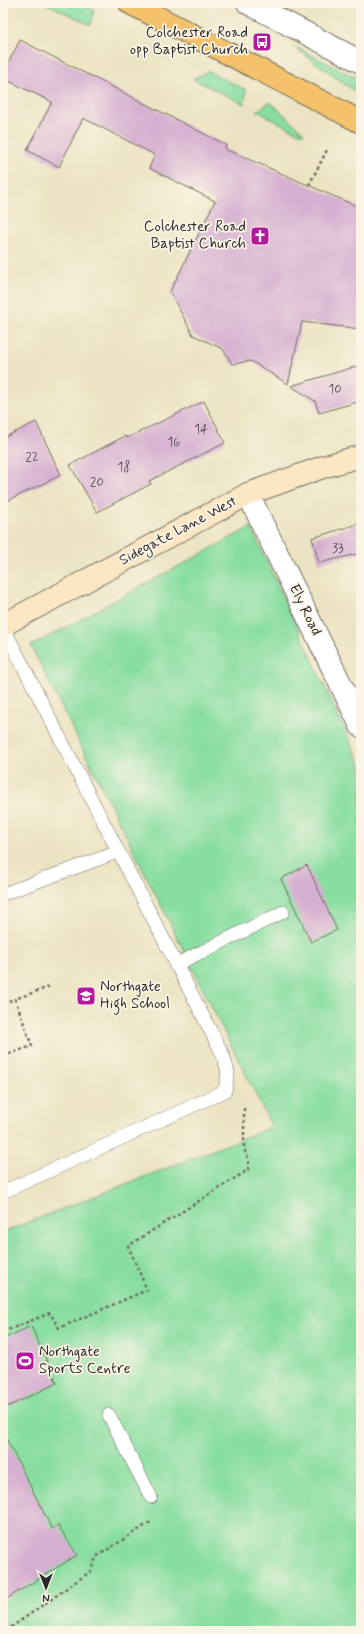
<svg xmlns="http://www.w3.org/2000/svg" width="364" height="1634" font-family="Mynerve,sans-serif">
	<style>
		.green { fill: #88dea1; stroke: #5a8466 }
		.building { fill: #d5afd1 }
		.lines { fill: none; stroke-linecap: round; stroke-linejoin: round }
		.lane-casing { stroke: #6f6b60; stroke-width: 14 }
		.street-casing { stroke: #6f6b60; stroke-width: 24 }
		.secondary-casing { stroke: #6f6b60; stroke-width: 24 }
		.primary-casing { stroke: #6f6b60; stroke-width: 24 }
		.path { stroke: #6f6b60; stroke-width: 2.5; stroke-dasharray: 3 3; stroke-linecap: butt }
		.lane { stroke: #fff; stroke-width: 13 }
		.street { stroke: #fff; stroke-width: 22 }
		.secondary { stroke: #fbe7c3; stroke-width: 22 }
		.primary { stroke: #f4c26a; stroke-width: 22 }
		.labels { text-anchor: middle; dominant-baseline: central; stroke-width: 3.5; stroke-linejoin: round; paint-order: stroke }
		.number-label { font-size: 13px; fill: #564c54 }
		.poi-label { font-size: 15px; fill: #2b2b2b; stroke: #fcf5e5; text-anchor: end }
		.street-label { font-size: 15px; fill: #2b2b2b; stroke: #fcf5e5 }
	</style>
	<rect width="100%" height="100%" fill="#fcf5e5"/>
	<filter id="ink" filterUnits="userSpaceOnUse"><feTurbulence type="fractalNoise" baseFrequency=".025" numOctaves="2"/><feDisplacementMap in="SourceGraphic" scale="8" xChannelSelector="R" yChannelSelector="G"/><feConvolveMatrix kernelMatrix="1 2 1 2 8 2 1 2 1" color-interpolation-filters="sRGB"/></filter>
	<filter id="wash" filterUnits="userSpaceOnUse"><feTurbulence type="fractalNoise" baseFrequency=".012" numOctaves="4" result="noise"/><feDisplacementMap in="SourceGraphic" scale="16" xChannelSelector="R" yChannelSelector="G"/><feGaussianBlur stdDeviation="0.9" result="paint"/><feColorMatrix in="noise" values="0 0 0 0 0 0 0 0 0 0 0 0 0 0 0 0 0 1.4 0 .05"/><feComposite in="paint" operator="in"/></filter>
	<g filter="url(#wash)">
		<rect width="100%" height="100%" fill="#ece3c2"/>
		<g class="green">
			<polygon points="45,3 79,3 94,10 91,25"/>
			<polygon points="293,46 361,80 361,96 360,95"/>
			<polygon points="208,71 246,90 244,104 193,79"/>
			<polygon points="270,102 304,133 299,133 257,111"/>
			<polygon points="251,527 361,765 361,1631 3,1631 3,1232 272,1127 31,646"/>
		</g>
		<g id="blocks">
			<g class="building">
				<polygon points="20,40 226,145 225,149 361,208 361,329 302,322 288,384 251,361 232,364 223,349 193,335 170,292 215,201 149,168 155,155 83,118 59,167 27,150 52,102 3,78 3,73"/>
				<polygon points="361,365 361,401 319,413 315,401 291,386"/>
				<polygon points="204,401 225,443 149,481 151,484 97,512 70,465 125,436 127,438"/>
				<polygon points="36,422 61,475 3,503 3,438"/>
				<polygon points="361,523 361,553 319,563 312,538"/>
				<polygon points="307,865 337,930 311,942 281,879"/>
				<polygon points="31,1326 57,1383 3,1409 3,1339"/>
				<polygon points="3,1432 52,1529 58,1525 77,1555 3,1601"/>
			</g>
		</g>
	</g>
	<g filter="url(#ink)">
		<use href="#blocks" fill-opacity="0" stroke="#6f6b60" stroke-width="1"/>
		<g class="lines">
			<g class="lane-casing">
				<g id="lane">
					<polyline points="3,627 223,1055 228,1072 225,1091 3,1192"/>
					<polyline points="3,894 118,852"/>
					<polyline points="175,965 283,912"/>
					<polyline points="109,1415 151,1497"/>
				</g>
			</g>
			<g class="street-casing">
				<g id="street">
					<polyline points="248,3 361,62"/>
					<polyline points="248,494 361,726"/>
				</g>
			</g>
			<g class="secondary-casing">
				<polyline id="secondary" points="3,625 248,494 323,467 361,456"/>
			</g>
			<g class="primary-casing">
				<polyline id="primary" points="130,3 361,122"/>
			</g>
			<g class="path">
				<polyline points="309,185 327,150"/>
				<polyline points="3,1003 15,999"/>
				<polyline points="3,1056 32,1046 15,999 49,987"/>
				<polyline points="3,1332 50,1313 59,1328 147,1290 128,1246 248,1170 249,1161 244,1149 244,1106"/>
				<polyline points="6,1631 91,1571 96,1557 152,1521"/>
			</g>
			<use href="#lane" class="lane"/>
			<use href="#street" class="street"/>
			<use href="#secondary" class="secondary"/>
			<use href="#primary" class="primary"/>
		</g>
	</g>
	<defs>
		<g id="bus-square" transform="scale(1)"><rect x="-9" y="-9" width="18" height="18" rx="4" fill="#b5179e" stroke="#fcf5e5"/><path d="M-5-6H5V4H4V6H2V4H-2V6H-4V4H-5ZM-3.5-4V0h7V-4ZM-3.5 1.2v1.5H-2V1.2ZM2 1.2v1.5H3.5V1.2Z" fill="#fff"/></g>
		<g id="church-square" transform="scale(1)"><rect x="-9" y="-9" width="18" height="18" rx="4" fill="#b5179e" stroke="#fcf5e5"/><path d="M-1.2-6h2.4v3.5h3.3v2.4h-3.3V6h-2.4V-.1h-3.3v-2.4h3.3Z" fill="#fff"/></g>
		<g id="school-square" transform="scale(1)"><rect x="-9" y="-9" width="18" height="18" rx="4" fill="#b5179e" stroke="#fcf5e5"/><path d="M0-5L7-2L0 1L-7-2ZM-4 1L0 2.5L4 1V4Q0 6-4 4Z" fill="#fff"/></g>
		<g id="stadium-square" transform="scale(1)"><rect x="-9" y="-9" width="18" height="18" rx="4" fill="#b5179e" stroke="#fcf5e5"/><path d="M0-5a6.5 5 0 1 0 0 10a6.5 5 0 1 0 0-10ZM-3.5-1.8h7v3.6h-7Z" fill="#fff"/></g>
	</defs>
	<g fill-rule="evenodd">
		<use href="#bus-square" x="262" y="42"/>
		<use href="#church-square" x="260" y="236"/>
		<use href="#school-square" x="86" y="996"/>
		<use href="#stadium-square" x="25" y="1361"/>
	</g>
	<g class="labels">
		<g class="number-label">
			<text x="335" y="389">10</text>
			<text x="201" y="429">14</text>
			<text x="174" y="442">16</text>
			<text x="32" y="457">22</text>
			<text x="124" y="467">18</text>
			<text x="97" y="482">20</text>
			<text x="338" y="548">33</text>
		</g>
		<g class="poi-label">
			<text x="248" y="33">Colchester Road<tspan x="248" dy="17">opp Baptist Church</tspan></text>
			<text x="246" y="227">Colchester Road<tspan x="246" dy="17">Baptist Church</tspan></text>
			<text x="100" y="987" text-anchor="start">Northgate<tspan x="100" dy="17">High School</tspan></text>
			<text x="39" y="1352" text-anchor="start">Northgate<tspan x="39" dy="17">Sports Centre</tspan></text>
		</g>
		<g class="street-label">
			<text transform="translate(178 531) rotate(-28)">Sidegate Lane West</text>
			<text transform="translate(305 610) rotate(64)">Ely Road</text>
		</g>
	</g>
	<rect width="364" height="1634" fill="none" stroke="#fcf5e5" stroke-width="16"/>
	<g transform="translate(46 1588) rotate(180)" stroke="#fcf5e5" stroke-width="3" paint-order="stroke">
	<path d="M0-3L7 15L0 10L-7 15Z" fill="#2b2b2b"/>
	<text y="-6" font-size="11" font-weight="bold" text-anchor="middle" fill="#2b2b2b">N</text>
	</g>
</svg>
